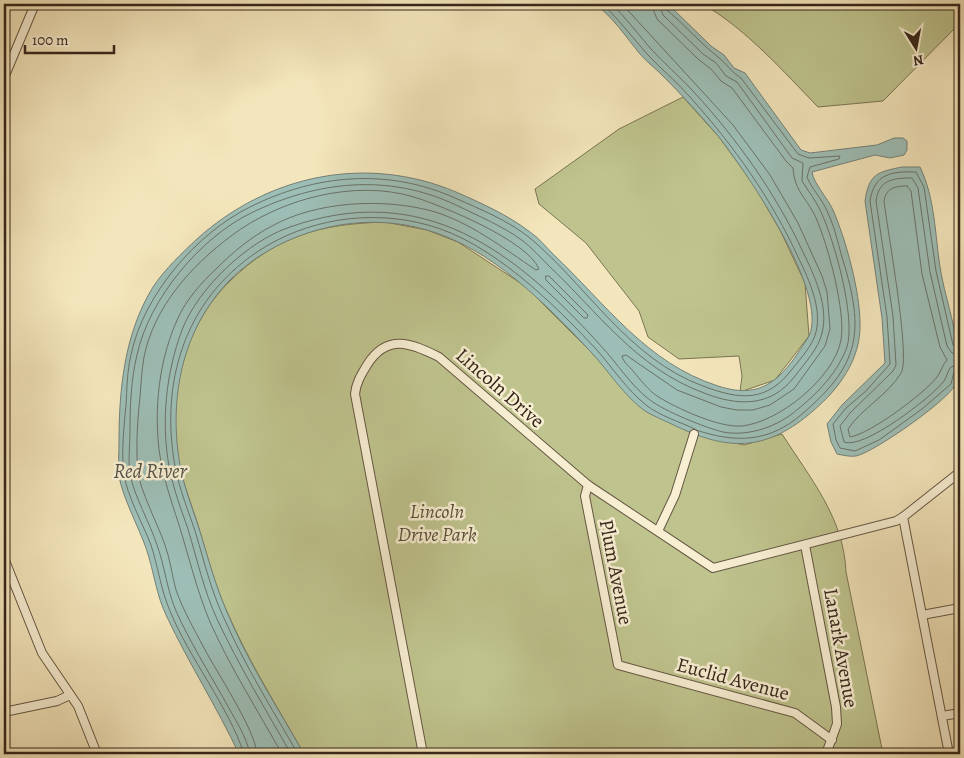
<svg xmlns="http://www.w3.org/2000/svg" width="964" height="758" font-family="Alegreya,serif">
	<style>
		.green { fill: #bfc48e; stroke: #7a7554 }
		.water { fill: #9dbeb6; stroke: #738178 }
		.lines { fill: none; stroke-linecap: round; stroke-linejoin: round }
		.shore { stroke: #697268; stroke-width: 1 }
		.minor-casing { stroke: #655643; stroke-width: 10 }
		.minor { stroke: #f8efd3; stroke-width: 8 }
		.labels { text-anchor: middle; dominant-baseline: central; stroke-width: 5; stroke-linejoin: round; paint-order: stroke }
		.street-label { font-size: 20px; fill: #35261b; stroke: #f8efd3 }
		.park-label { font-size: 20px; font-style: italic; fill: #584e38; stroke: #f8efd3 }
		.water-label { font-size: 21px; font-style: italic; fill: #54544a; stroke: #f8efd3 }
	</style>
	<rect width="100%" height="100%" fill="#f4e6bc"/>
	<filter id="stains"><feTurbulence type="fractalNoise" baseFrequency=".004" numOctaves="4"/><feColorMatrix values="0 0 0 0 .2 0 0 0 0 .09 0 0 0 0 .02 0 0 0 .5 -.17"/></filter>
	<radialGradient id="worn" r=".72"><stop offset=".6" stop-color="#630" stop-opacity="0"/><stop offset="1" stop-color="#630" stop-opacity=".3"/></radialGradient>
	<g class="green">
		<path d="M703,4h257v19l-77,78 -65,6c-35,-36 -71,-77 -115,-103z"/>
		<polygon points="683,97 719,137 754,185 781,232 805,283 809,336 775,380 740,392 742,376 739,356 679,359 648,337 639,311 586,243 539,204 535,189 619,129"/>
		<path d="M385,222l42,8 31,12 67,44 66,66 53,58 50,24 50,11 38,-11c28,44 62,84 64,138l37,182h-579c-26,-46 -55,-92 -76,-140 -13,-28 -21,-59 -30,-89 -6,-19 -14,-39 -18,-58 -13,-67 1,-138 50,-186 47,-46 91,-57 155,-59z"/>
	</g>
	<g class="water">
		<path d="M595,4h73l43,42 13,9 10,13 11,5 56,77 9,3 67,-8 17,-7h9l4,3v9l-3,5 -14,3 -15,-3 -63,17c2,12 15,25 21,38 13,30 27,81 27,114 1,35 -21,65 -47,87 -45,39 -82,41 -135,16 -10,-5 -23,-10 -33,-16 -21,-15 -37,-41 -55,-60 -44,-47 -99,-103 -163,-121 -58,-17 -120,-5 -169,27 -69,46 -92,128 -78,208 4,23 14,47 21,70 8,26 15,52 26,77 20,49 51,96 77,142h-65c-22,-47 -50,-90 -72,-137 -11,-22 -13,-46 -21,-69 -7,-20 -24,-52 -27,-72 -1,-11 0,-22 0,-33 0,-53 5,-109 34,-156 12,-18 29,-34 44,-48 71,-64 169,-85 259,-47 25,11 52,23 74,40 9,6 16,15 23,22 53,50 93,109 165,132 48,16 67,-12 91,-50 20,-44 -62,-163 -90,-199 -18,-21 -37,-42 -57,-62 -7,-7 -15,-13 -22,-21 -14,-17 -27,-37 -45,-50z"/>
		<path d="M902,167h18c15,31 15,67 20,100 6,38 24,78 16,116 -4,15 -83,70 -100,73 -6,1 -14,-1 -19,-2l-6,-12 -4,-18 15,-19 43,-42 -3,-45 -17,-117c4,-27 12,-29 37,-34z"/>
	</g>
	<g class="lines">
		<g class="shore">
			<path d="M622,4l111,121 37,50 28,48 24,53 5,16 3,37 -5,17 -31,43 -24,16 -17,5h-16l-16,-3 -44,-17 -51,-35 -4,1c1,6 7,10 11,15 7,8 15,19 24,25 19,12 62,32 85,30 37,-4 92,-48 99,-86 5,-28 -13,-95 -25,-122 -10,-22 -21,-25 -23,-50l-7,-7 -54,-73 -11,-7 -10,-12 -13,-10 -41,-40 -6,-15"/>
			<path d="M665,4l2,6c18,15 33,33 51,47 10,8 12,14 23,21l57,76 11,4 31,-2 -1,3 -29,8 -3,10c4,11 16,23 21,36 8,17 11,36 17,54 20,69 12,100 -43,147 -33,29 -67,29 -106,16"/>
			<path d="M907,186l4,5 11,83 18,73 7,13c-5,5 -6,12 -10,17 -12,16 -67,57 -87,60l-2,-8c14,-21 40,-34 53,-56 10,-15 -14,-145 -17,-172 2,-13 11,-15 23,-15z"/>
			<polygon points="546,276 549,276 588,315 587,318 584,318 546,280"/>
			<path d="M960,349l-7,-4 -17,-74 -12,-84 -8,-15c-25,-1 -42,2 -46,29l17,116 3,47 -24,27 -20,17 -13,16 3,16 4,8 15,3 24,-11 43,-31 29,-25 3,-12 6,-2"/>
			<path d="M960,355l-8,-2 -5,-7 -17,-74 -12,-84 -6,-10c-20,0 -33,2 -36,23l17,115 3,49 -3,6 -43,42 -10,13 4,16c19,8 87,-44 100,-61 3,-4 3,-9 7,-14l9,-3"/>
			<path d="M244,754c-15,-47 -55,-96 -74,-143 -9,-21 -12,-44 -19,-66 -8,-21 -24,-49 -27,-71 -3,-22 0,-47 2,-69 1,-16 1,-34 5,-50 12,-60 66,-122 119,-148 66,-33 138,-39 205,-9 25,11 54,23 75,40 58,49 99,121 173,148 37,14 64,17 90,-18 8,-10 20,-23 23,-36 6,-24 -7,-52 -17,-73 -28,-61 -65,-113 -109,-162 -13,-15 -29,-28 -42,-42 -15,-17 -29,-35 -45,-51"/>
			<path d="M250,754c-4,-19 -16,-36 -25,-53 -17,-30 -35,-59 -49,-90 -9,-21 -11,-44 -19,-66 -7,-22 -23,-49 -27,-71 -2,-14 0,-29 0,-43 0,-24 1,-52 7,-76 12,-56 63,-117 114,-142 66,-32 137,-40 205,-8 22,11 47,21 67,36 9,7 17,16 25,24 50,47 88,103 156,128 33,13 67,15 91,-17 9,-12 24,-28 27,-43 7,-27 -8,-58 -19,-81 -28,-60 -66,-113 -110,-161 -14,-15 -29,-28 -42,-42 -13,-15 -25,-31 -39,-45"/>
			<path d="M257,754c-1,-23 -41,-83 -53,-106 -10,-19 -21,-38 -28,-58 -4,-15 -6,-31 -11,-45 -7,-20 -25,-55 -27,-73 -2,-21 -1,-44 1,-65 2,-16 2,-34 5,-50 10,-50 47,-91 87,-121 49,-37 123,-57 183,-39 29,9 114,44 125,72l-3,1c-33,-22 -66,-48 -104,-59 -49,-13 -115,-10 -160,15 -21,11 -39,26 -56,43 -14,13 -30,31 -38,49 -17,37 -23,80 -20,121 2,30 12,58 21,86 10,32 18,66 31,97 20,45 48,89 72,132"/>
			<path d="M291,754c-25,-44 -52,-88 -74,-135 -13,-28 -20,-60 -29,-90 -7,-20 -15,-41 -19,-63 -8,-45 -3,-93 13,-136 16,-42 66,-89 108,-103 134,-47 225,24 311,119 16,17 30,40 49,54 14,11 56,28 73,32 26,5 56,-6 75,-23 20,-16 40,-37 49,-62 9,-30 -13,-107 -26,-135 -5,-11 -12,-20 -19,-31l1,-18 -11,-5 -55,-76 -11,-6 -10,-13 -13,-9 -40,-39 -4,-11"/>
			<path d="M298,754c-26,-45 -54,-90 -75,-138 -12,-26 -19,-55 -27,-82 -7,-22 -17,-45 -21,-68 -15,-83 9,-165 82,-214 49,-33 113,-43 171,-27 63,17 124,77 168,124 16,18 31,41 50,56 14,11 34,17 49,24"/>
		</g>
		<g class="minor-casing">
			<g id="minor">
				<polyline points="4,78 35,4"/>
				<polyline points="588,485 585,496 618,665 795,713 832,740"/>
				<polyline points="903,517 949,754"/>
				<polyline points="658,531 675,495 694,434"/>
				<polyline points="805,545 836,707 837,724 826,754"/>
				<polyline points="4,558 42,653 78,706 97,754"/>
				<polyline points="922,615 960,608"/>
				<polyline points="4,712 57,701 70,695"/>
				<polyline points="942,716 960,713"/>
				<path d="M423,754l-68,-360c1,-11 6,-19 12,-29 20,-32 44,-22 72,-8l149,128 125,83 183,-47 7,-4 57,-45"/>
			</g>
		</g>
		<use href="#minor" class="minor"/>
	</g>
	<g class="labels">
		<g class="street-label">
			<text transform="translate(500 388) rotate(41)">Lincoln Drive</text>
			<text transform="translate(616 572) rotate(79)">Plum Avenue</text>
			<text transform="translate(841 648) rotate(80)">Lanark Avenue</text>
			<text transform="translate(733 679) rotate(15)">Euclid Avenue</text>
		</g>
		<g class="park-label">
			<text x="437" y="511">Lincoln<tspan x="437" dy="23">Drive Park</tspan></text>
		</g>
		<g class="water-label">
			<text x="150" y="471">Red River</text>
		</g>
	</g>
	<rect width="964" height="758" fill="none" stroke="#f4e6bc" stroke-width="20"/>
	<rect x="5" y="5" width="954" height="748" fill="none" stroke="#35261b" stroke-width="2.5"/>
	<rect x="10" y="10" width="944" height="738" fill="none" stroke="#35261b"/>
	<g transform="translate(916 48) rotate(169)" stroke="#f8efd3" stroke-width="4" paint-order="stroke">
	<path d="M0-4L9 19L0 12L-9 19Z" fill="#35261b"/>
	<text y="-8" font-size="14" font-weight="bold" text-anchor="middle" fill="#35261b">N</text>
	</g>
	<path d="M25 45v8h89v-8" fill="none" stroke="#35261b" stroke-width="2.5"/>
	<text x="32" y="45" font-size="15" fill="#35261b" stroke="#f8efd3" stroke-width="4" paint-order="stroke">100 m</text>
	<rect width="100%" height="100%" filter="url(#stains)"/>
	<rect width="100%" height="100%" fill="url(#worn)"/>
</svg>
